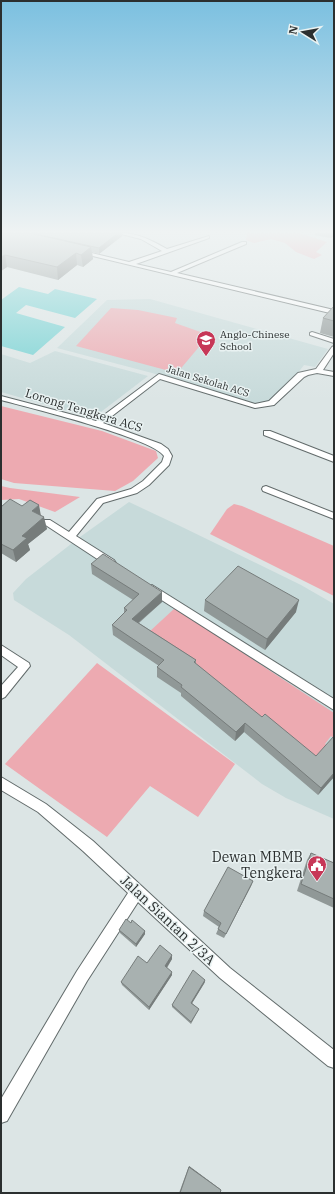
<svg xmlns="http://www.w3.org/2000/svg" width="335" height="1194" font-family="'IBM Plex Serif',serif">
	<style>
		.built { fill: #c7dada }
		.green { fill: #edaab1 }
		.water { fill: #77d2d3 }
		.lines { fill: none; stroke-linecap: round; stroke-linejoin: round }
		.street-casing { stroke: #626b6b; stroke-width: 2 }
		.street { fill: #fff; fill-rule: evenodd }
		.wall { fill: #909897 }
		.shaded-wall { fill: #767c7b }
		.building { fill: #a8b1b0; stroke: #767c7b }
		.labels { text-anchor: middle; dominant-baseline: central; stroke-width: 3; stroke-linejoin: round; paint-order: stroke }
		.far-poi-label { font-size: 10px; fill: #2b2f2f; stroke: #e9f2f2; text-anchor: start }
		.far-street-label { font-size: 10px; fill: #2b2f2f; stroke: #e9f2f2 }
		.street-label { font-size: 12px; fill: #2b2f2f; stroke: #e9f2f2 }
		.near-poi-label { font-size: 14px; fill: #2b2f2f; stroke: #e9f2f2; text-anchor: end }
		.near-street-label { font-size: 14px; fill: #2b2f2f; stroke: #e9f2f2 }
	</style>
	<rect width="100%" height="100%" fill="#dce5e5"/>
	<g class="built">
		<polygon points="150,299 328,349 315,367 304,365 275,403 255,404 152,373 57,348 107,300"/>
		<polygon points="55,351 148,376 93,418 1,392 1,354 30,363"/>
		<polygon points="129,502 180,526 301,585 334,604 334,819 286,798 262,784 69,635 14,600 13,593 26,579 80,537"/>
	</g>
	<g class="green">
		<polygon points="244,233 299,233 327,242 316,252 322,255 314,259 296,252 285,243 271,239 254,243 246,240 247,234"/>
		<polygon points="111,308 138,310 177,318 175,323 209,335 177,373 76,346"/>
		<polygon points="1,406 102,431 156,451 158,458 133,481 115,491 14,483 1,479"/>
		<polygon points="1,486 10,488 80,497 55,512 19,499 1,500"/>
		<polygon points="234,504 242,506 334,546 334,596 210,534 227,509"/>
		<polygon points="175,608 334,713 334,739 331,736 325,744 333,750 321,764 149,632"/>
		<polygon points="97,663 235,764 198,817 150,786 107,837 5,764"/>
	</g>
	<polygon class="water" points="19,287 48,294 55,289 97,299 75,318 26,305 16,313 65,327 33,355 1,346 1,300"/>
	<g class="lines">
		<g class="street-casing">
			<g id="street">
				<path d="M117,233c19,-1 34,7 50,16l42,-13v2l-73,26 35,8 71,-30h4v2l-69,29 157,37v4l-258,-62 3,-2 50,12 33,-11 -21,-12z"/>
				<polygon points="312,332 334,339 334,343 310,335 310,333"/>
				<path d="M334,346v7l-11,17 11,2v4l-17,-3 -9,2 -4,2 -30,28 -19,3 -95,-29 -57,44 58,21 7,5 4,7 -3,9 -20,20 -12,8 -34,10 -27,33 38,24 2,3 -2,3h-6l-64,-42 -2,-2 2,-2h6l19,12 28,-33 34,-10 12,-8 19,-19 2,-6c-11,-18 -137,-49 -163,-56v-4l95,25 63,-47 96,30 14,-3 29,-28 18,-4 16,-22z"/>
				<polygon points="264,431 270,431 334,456 334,462 264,435"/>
				<polygon points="266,486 334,513 334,519 263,491 262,489 263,487"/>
				<polygon points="152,585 334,699 334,710 149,592 147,589"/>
				<polygon points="1,645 29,663 30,666 5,697 1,699 1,686 18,667 1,655"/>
				<polygon points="1,777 46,804 93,841 230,968 334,1050 334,1068 328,1066 220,978 138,902 87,981 7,1121 1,1123 1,1099 77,971 128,893 83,851 38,812 1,790"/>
			</g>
		</g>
		<use href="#street" class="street"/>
	</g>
	<g class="wall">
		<polygon points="1,233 122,233 122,236 99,254 92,252 93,259 83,267 77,265 58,280 7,267 1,271"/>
		<polygon points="315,233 334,233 334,235 331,238 314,235"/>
		<polygon points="334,306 334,337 320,333 323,318"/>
		<polygon points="1,507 41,516 47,529 28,544 30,550 16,562 1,553"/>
		<polygon points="91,564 162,592 162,602 139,623 196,660 196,664 334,777 318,795 244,732 235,741 181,696 181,693 157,677 157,667 159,666 113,635 112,625 124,613 124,608 133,600 92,574"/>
		<polygon points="205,600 296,612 265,650 204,611"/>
		<polygon points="311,853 334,863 334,908 297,891 307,860"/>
		<polygon points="253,881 251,886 224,938 216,934 219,927 203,916 204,911"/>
		<polygon points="131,923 145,931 145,934 136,947 120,933 119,930"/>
		<polygon points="172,955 172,959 167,968 172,975 149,1010 122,985 121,982 147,963"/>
		<polygon points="205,982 192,1003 199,1009 191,1024 172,1007 172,1005"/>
		<polygon points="189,1166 220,1189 221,1190 220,1193 179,1193"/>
	</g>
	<g class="shaded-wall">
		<polygon points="118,233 122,233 122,236 99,254 99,248"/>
		<polygon points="332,233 334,233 334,235 331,238"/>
		<polygon points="91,247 93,259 83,267 81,255"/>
		<polygon points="76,253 77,265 58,280 57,267"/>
		<polygon points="5,255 7,267 1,271 1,257"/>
		<polygon points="39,505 41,516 32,511"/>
		<polygon points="44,517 47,529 28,544 30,550 16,562 13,550 22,536"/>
		<polygon points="162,592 162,602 132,628 132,619"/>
		<polygon points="299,600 296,612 265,650 267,639"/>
		<polygon points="245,723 244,732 235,741 236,732"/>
		<polygon points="334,773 334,777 318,795 321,788"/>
		<polygon points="253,881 251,886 224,938 226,934"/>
		<polygon points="145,931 145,934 136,947 136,944"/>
		<polygon points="172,955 172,959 165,970 165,966"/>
		<polygon points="172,972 172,975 149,1010 149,1007"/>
		<polygon points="205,980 205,982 191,1005 191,1003"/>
		<polygon points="189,1166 220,1189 221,1190 189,1167"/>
	</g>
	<g class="building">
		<polygon points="1,233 30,233 91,247 81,255 76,253 57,267 5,255 1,257"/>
		<polygon points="31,233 118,233 99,248"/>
		<polygon points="334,306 334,321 323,318"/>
		<polygon points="10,499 22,506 30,500 39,505 32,511 44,517 22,536 27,538 13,550 1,544 1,507"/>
		<polygon points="103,554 162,592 132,619 196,660 194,662 262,717 265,714 316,756 334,736 334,773 321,788 245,723 236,732 181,687 182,685 157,667 164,660 112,625 127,610 124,608 139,594 91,564"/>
		<polygon points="238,566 299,600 267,639 205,600"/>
		<polygon points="311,853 334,863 334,899 301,884"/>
		<polygon points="228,867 253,881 226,934 218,929 221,923 204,911"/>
		<polygon points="126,919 131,923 132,920 145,931 136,944 119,930"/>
		<polygon points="160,945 172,955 165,966 172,972 149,1007 121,982 138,956 147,963"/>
		<polygon points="193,970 205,980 191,1003 199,1009 191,1022 172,1005"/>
		<polygon points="189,1167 221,1190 220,1193 180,1193"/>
	</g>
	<linearGradient id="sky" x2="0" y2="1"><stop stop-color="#7bc0e0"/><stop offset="0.58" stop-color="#eff3f3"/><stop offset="1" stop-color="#eff3f3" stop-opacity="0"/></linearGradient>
	<rect width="335" height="400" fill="url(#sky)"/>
	<defs>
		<g id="school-pin" transform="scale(1)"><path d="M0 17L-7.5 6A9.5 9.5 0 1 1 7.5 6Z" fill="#c73757" stroke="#e9f2f2"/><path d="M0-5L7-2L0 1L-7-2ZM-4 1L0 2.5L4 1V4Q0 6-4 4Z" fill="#fff"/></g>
		<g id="civic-pin" transform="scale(1)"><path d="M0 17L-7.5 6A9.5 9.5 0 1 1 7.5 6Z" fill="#c73757" stroke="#e9f2f2"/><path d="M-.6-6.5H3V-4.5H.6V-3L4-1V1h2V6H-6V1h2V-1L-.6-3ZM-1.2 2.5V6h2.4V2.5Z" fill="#fff"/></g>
	</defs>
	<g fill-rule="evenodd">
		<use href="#school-pin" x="206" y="340"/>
		<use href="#civic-pin" x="317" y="865"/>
	</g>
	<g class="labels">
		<g class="far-poi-label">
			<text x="220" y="334">Anglo-Chinese<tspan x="220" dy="12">School</tspan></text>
		</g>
		<g class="far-street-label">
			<text transform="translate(208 381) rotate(17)">Jalan Sekolah ACS</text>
		</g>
		<g class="street-label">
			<text transform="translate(84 410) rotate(17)">Lorong Tengkera ACS</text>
		</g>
		<g class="near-poi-label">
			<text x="303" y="857">Dewan MBMB<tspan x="303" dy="16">Tengkera</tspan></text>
		</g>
		<g class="near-street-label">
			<text transform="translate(168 920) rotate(43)">Jalan Siantan 2/3A</text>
		</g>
	</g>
	<rect width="335" height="1194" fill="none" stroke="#2b2f2f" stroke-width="4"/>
	<g transform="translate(303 32) rotate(281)" stroke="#e9f2f2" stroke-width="3" paint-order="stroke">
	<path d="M0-3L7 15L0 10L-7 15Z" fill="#2b2f2f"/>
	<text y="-6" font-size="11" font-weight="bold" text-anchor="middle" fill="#2b2f2f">N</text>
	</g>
</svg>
